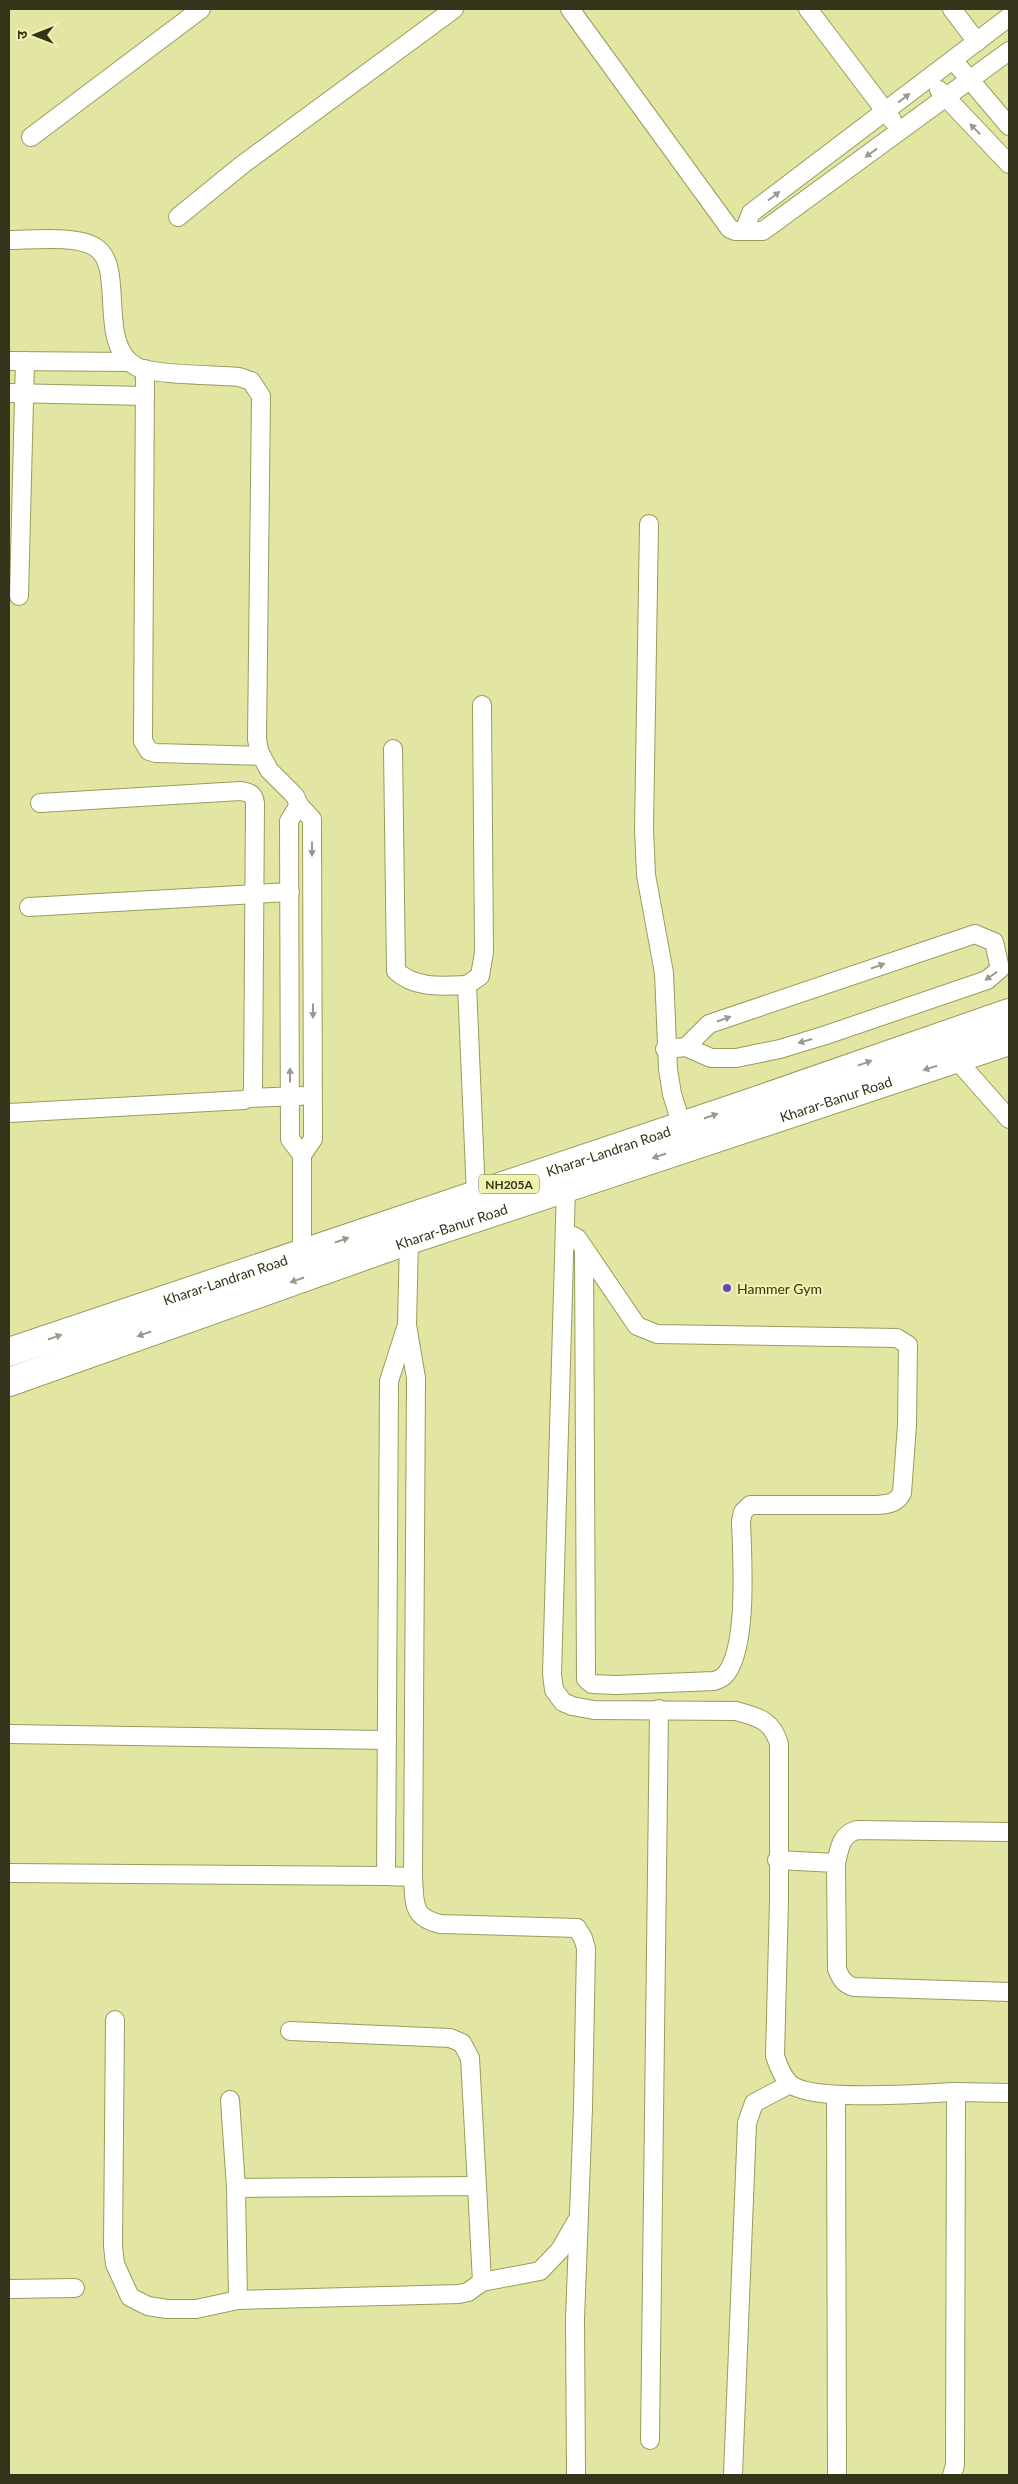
<svg xmlns="http://www.w3.org/2000/svg" width="1018" height="2484" font-family="Lato,'Noto Sans Devanagari',sans-serif">
	<style>
		.lines { fill: none; stroke-linecap: round; stroke-linejoin: round }
		.minor-casing { stroke: #999c5b; stroke-width: 20 }
		.trunk-casing { stroke: #999c5b; stroke-width: 30 }
		.minor { stroke: #fff; stroke-width: 18 }
		.trunk { stroke: #fff; stroke-width: 28 }
		.oneway { fill: #999a8c }
		.poi-dot { fill: #6444bc; stroke: #f0f3b0; stroke-width: 2 }
		.labels { text-anchor: middle; dominant-baseline: central; stroke-width: 4; stroke-linejoin: round; paint-order: stroke }
		.shield { fill: #f0f3b0; stroke: #6c6d46; stroke-width: 1 }
		.shield-label { font-size: 12px; font-weight: bold; fill: #333419 }
		.street-label { font-size: 14px; fill: #333419; stroke: #f0f3b0 }
		.poi-label { font-size: 14px; fill: #333419; stroke: #f0f3b0; text-anchor: start }
	</style>
	<rect width="100%" height="100%" fill="#e3e6a3"/>
	<g class="lines">
		<g class="minor-casing">
			<g id="minor">
				<polyline points="570,9 730,229 735,231 763,231 1009,51"/>
				<polyline points="808,9 892,120"/>
				<polyline points="952,9 977,42"/>
				<polyline points="953,60 1009,126"/>
				<polyline points="939,90 1009,164"/>
				<polyline points="31,137 201,9"/>
				<polyline points="178,217 242,165 454,9"/>
				<polyline points="744,231 751,213 1009,17"/>
				<path d="M9,240c22,0 68,-5 86,7 32,19 0,98 42,120 16,8 80,8 102,10l12,4 10,15 -4,343 2,12 10,19 26,26 4,9 13,14 1,320 -11,16v98"/>
				<polyline points="9,361 129,362"/>
				<polyline points="145,369 143,741 149,751 156,753 261,756"/>
				<polyline points="9,393 145,396"/>
				<polyline points="649,524 644,829 646,875 664,973 668,1069 672,1094 682,1126"/>
				<polyline points="19,596 25,361"/>
				<path d="M393,749l3,222c20,18 46,15 71,14l9,210"/>
				<polyline points="299,805 289,821 290,1139 302,1155"/>
				<polyline points="29,907 290,892"/>
				<polyline points="467,985 480,976 484,952 482,705"/>
				<polyline points="665,1049 686,1047 711,1058 736,1058 780,1049 826,1035 987,980 1000,969 994,942 975,934 709,1024 686,1047"/>
				<polyline points="953,1051 956,1059 1009,1119"/>
				<polyline points="249,1098 301,1096"/>
				<path d="M9,1113l235,-13 7,-3 2,-7 2,-287c-1,-9 -6,-11 -15,-12l-200,12"/>
				<path d="M566,1187l-14,487 2,16 9,12 9,4 22,4 142,1c22,6 36,9 43,33v156l-4,156c3,9 7,20 14,27 20,20 136,10 167,9l-1,373 -3,10"/>
				<path d="M565,1232l12,6 7,10 2,431 6,5 24,1 98,-4c3,-1 8,-3 10,-5 25,-25 18,-121 17,-155l2,-9 7,-7h128c11,-1 19,-2 24,-12l5,-68 1,-80 -11,-7 -240,-4 -20,-8 -53,-78"/>
				<path d="M409,1240l-2,85 9,53 -3,499c2,26 -2,40 27,47l137,4 6,10 3,10 -3,160 -8,211 1,156"/>
				<polyline points="406,1328 389,1381 386,1876 413,1877"/>
				<polyline points="9,1734 387,1740"/>
				<path d="M777,1860l59,3 1,106c4,10 7,15 17,18l155,5"/>
				<path d="M836,1863c4,-15 4,-28 21,-33l152,2"/>
				<polyline points="9,1873 386,1876"/>
				<polyline points="115,2020 113,2246 115,2264 130,2297 148,2306 167,2309 196,2309 238,2300 459,2294 468,2292 482,2282 540,2271 560,2250 576,2222"/>
				<polyline points="290,2031 450,2038 462,2043 470,2058 477,2186"/>
				<polyline points="956,2092 1009,2093"/>
				<polyline points="836,2095 837,2475"/>
				<polyline points="230,2100 236,2188"/>
				<polyline points="9,2289 75,2288"/>
				<polyline points="238,2300 236,2188 477,2186 482,2282"/>
				<polyline points="650,2440 659,1709"/>
				<polyline points="733,2475 747,2123 754,2103 790,2084"/>
			</g>
		</g>
		<g class="trunk-casing">
			<g id="trunk">
				<path id="s1" d="M9,1352l732,-246 268,-93"/>
				<path id="s2" d="M9,1382l400,-142 600,-199"/>
			</g>
		</g>
		<use href="#minor" class="minor"/>
		<use href="#trunk" class="trunk"/>
	</g>
	<defs><path id="oneway-solid" d="M-6-.8H1V-3.2L6.5 0L1 3.2V.8H-6Z" transform="scale(1.25)"/></defs>
	<g class="oneway">
		<use href="#oneway-solid" transform="translate(904 98) rotate(-38)"/>
		<use href="#oneway-solid" transform="translate(975 129) rotate(-134)"/>
		<use href="#oneway-solid" transform="translate(871 153) rotate(144)"/>
		<use href="#oneway-solid" transform="translate(774 196) rotate(-37)"/>
		<use href="#oneway-solid" transform="translate(312 849) rotate(90)"/>
		<use href="#oneway-solid" transform="translate(878 966) rotate(-19)"/>
		<use href="#oneway-solid" transform="translate(991 976) rotate(145)"/>
		<use href="#oneway-solid" transform="translate(313 1011) rotate(90)"/>
		<use href="#oneway-solid" transform="translate(724 1019) rotate(-19)"/>
		<use href="#oneway-solid" transform="translate(805 1041) rotate(164)"/>
		<use href="#oneway-solid" transform="translate(865 1063) rotate(-19)"/>
		<use href="#oneway-solid" transform="translate(930 1068) rotate(162)"/>
		<use href="#oneway-solid" transform="translate(290 1075) rotate(-90)"/>
		<use href="#oneway-solid" transform="translate(711 1116) rotate(-19)"/>
		<use href="#oneway-solid" transform="translate(659 1156) rotate(161)"/>
		<use href="#oneway-solid" transform="translate(342 1240) rotate(-19)"/>
		<use href="#oneway-solid" transform="translate(297 1280) rotate(161)"/>
		<use href="#oneway-solid" transform="translate(144 1334) rotate(161)"/>
		<use href="#oneway-solid" transform="translate(55 1337) rotate(-19)"/>
	</g>
	<circle class="poi-dot" cx="727" cy="1288" r="5"/>
	<g class="labels">
		<rect class="shield" x="479" y="1174.5" width="60" height="19" rx="4"/>
		<g class="shield-label">
			<text x="509" y="1184">NH205A</text>
		</g>
		<g class="street-label">
			<text stroke="none"><textPath href="#s2" startOffset="874">Kharar-Banur Road</textPath></text>
			<text stroke="none"><textPath href="#s1" startOffset="632">Kharar-Landran Road</textPath></text>
			<text stroke="none"><textPath href="#s2" startOffset="469">Kharar-Banur Road</textPath></text>
			<text stroke="none"><textPath href="#s1" startOffset="228">Kharar-Landran Road</textPath></text>
		</g>
		<g class="poi-label">
			<text x="737" y="1288">Hammer Gym</text>
		</g>
	</g>
	<rect width="1018" height="2484" fill="none" stroke="#333419" stroke-width="20"/>
	<g transform="translate(35 35) rotate(270)" stroke="#f0f3b0" stroke-width="4" paint-order="stroke">
	<path d="M0-4L9 19L0 12L-9 19Z" fill="#333419"/>
	<text y="-8" font-size="14" font-weight="bold" text-anchor="middle" fill="#333419">उ</text>
	</g>
</svg>
